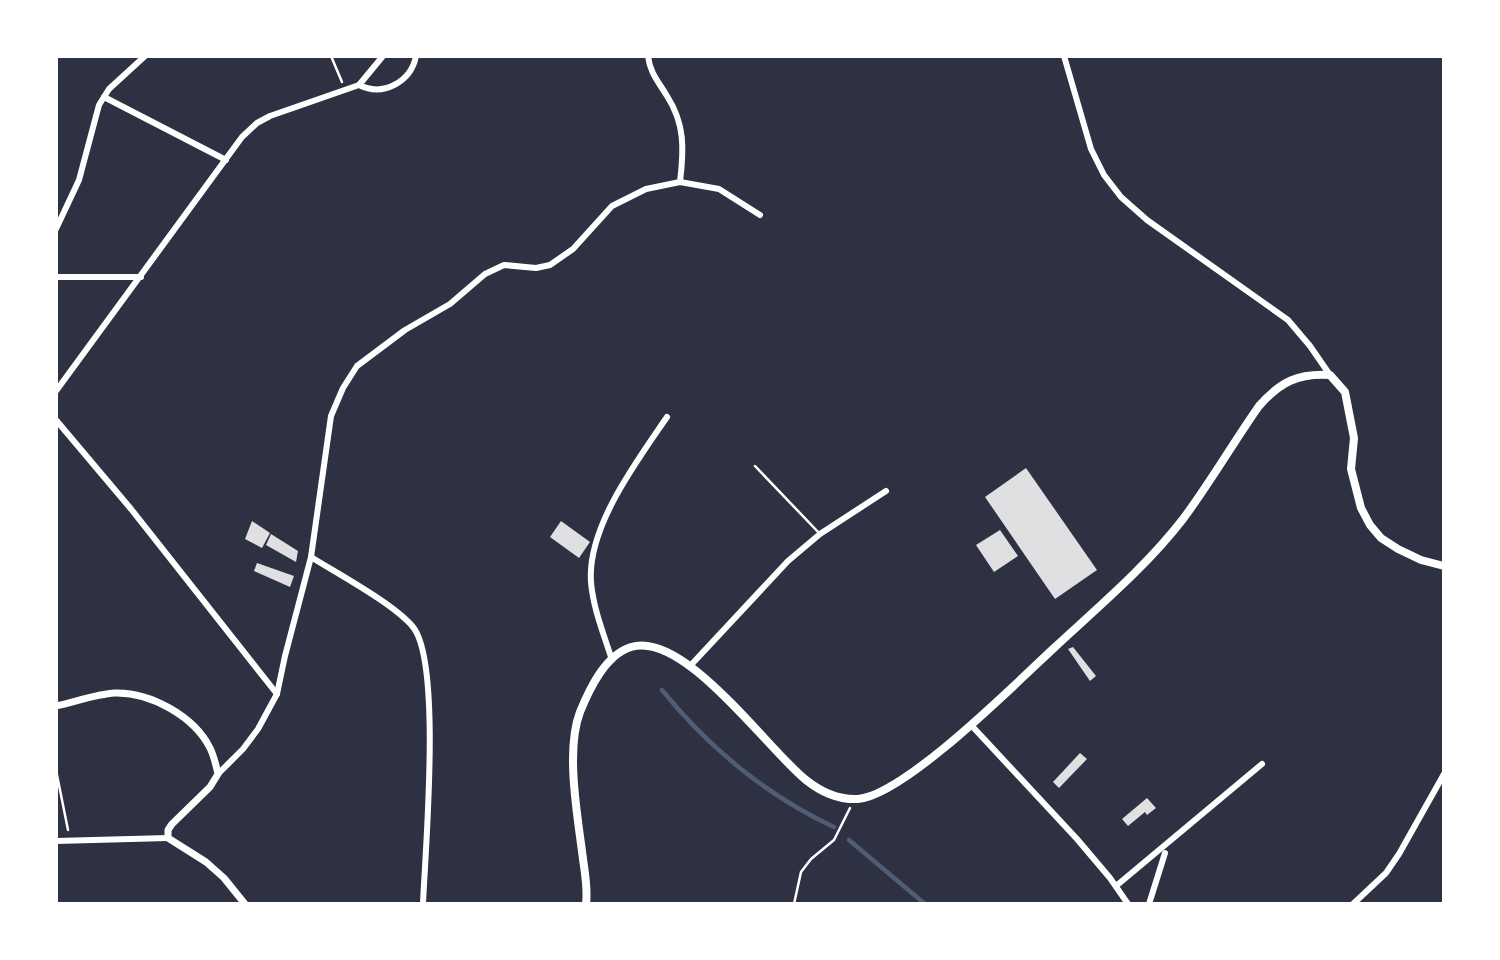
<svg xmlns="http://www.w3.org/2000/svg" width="1500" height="960" font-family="'PT Serif',serif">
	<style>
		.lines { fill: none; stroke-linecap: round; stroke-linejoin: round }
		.stream { stroke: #4f5d75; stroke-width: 4.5 }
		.building { fill: #e0e0e3 }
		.path { stroke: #fff; stroke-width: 2.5 }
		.service { stroke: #fff; stroke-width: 2.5 }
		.minor { stroke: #fff; stroke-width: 6 }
		.tertiary { stroke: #fff; stroke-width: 7 }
		.secondary { stroke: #fff; stroke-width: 8 }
	</style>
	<rect width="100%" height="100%" fill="#2d3142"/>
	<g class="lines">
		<g class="stream">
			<path d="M662,690c46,57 105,106 172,137"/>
			<polyline points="849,840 925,904"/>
		</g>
	</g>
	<g class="building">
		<polygon points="1026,468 1097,570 1055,599 985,497"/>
		<polygon points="252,521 270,533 262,548 245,539"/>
		<polygon points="561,521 590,542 579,558 550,537"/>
		<polygon points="1000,530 1018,556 994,572 976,545"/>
		<polygon points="271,534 298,551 296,562 266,545"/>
		<polygon points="257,563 294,576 290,587 254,571"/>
		<polygon points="1073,647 1096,676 1090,681 1068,649"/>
		<polygon points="1080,753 1087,759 1059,788 1053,782"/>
		<polygon points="1147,798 1156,808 1147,815 1145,812 1128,826 1122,819"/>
	</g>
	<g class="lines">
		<g class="path">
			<polyline points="331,56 342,82"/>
			<polyline points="56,770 68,830"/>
			<polyline points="794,904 801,872 811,859 834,840 850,808"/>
		</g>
		<polyline class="service" points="755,466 820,534"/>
		<g class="minor">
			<path d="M648,56c2,17 10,25 19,40 18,28 17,53 13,86"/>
			<polyline points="1064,56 1091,149 1104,175 1121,197 1147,220 1288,320 1310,346 1330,375"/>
			<path d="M359,85c24,12 52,-3 57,-29"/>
			<polyline points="104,97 226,160"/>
			<polyline points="56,229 79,180 99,105 109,89 145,56"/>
			<polyline points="56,277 141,277"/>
			<polyline points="56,391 242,137 257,123 270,116 359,85 383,56"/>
			<polyline points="56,420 131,509 277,694"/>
			<path d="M311,557c27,17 83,47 102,70 29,36 12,225 10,277"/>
			<path d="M612,660c-8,-25 -19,-52 -21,-78 -4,-55 46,-121 76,-165"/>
			<polyline points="691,665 788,561 820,534 886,491"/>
			<polyline points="971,725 1077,839 1110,878 1128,904"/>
			<polyline points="218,774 243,749 258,729 277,694 285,656 311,557 331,416 343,388 357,366 405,330 450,304 485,274 504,265 536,268 550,265 573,249 612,206 646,189 680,182 719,189 760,215"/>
			<polyline points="56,841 168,838"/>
			<polyline points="1116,886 1262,764"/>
			<polyline points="1149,904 1165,853"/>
			<polyline points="1353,904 1386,873 1399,854 1444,774"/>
		</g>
		<path class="tertiary" d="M56,706c19,-4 40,-12 59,-13 35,-1 79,23 95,55 4,8 6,17 8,26l-8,13 -38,37 -4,6v8l38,24 18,16 21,26"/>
		<path class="secondary" d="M586,904c2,-15 -1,-30 -3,-45 -5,-41 -18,-108 -3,-147 9,-22 25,-57 51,-65 53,-17 136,102 175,133 15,12 32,20 52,19 47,-4 159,-117 196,-151 44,-41 92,-81 129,-129 27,-36 50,-76 76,-113 21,-24 39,-33 71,-31l15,17 9,46 -3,31 10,39 9,17 11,13 17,11 23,11 23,6"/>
	</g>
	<rect width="1500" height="960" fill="none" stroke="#ffffff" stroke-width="116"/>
</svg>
